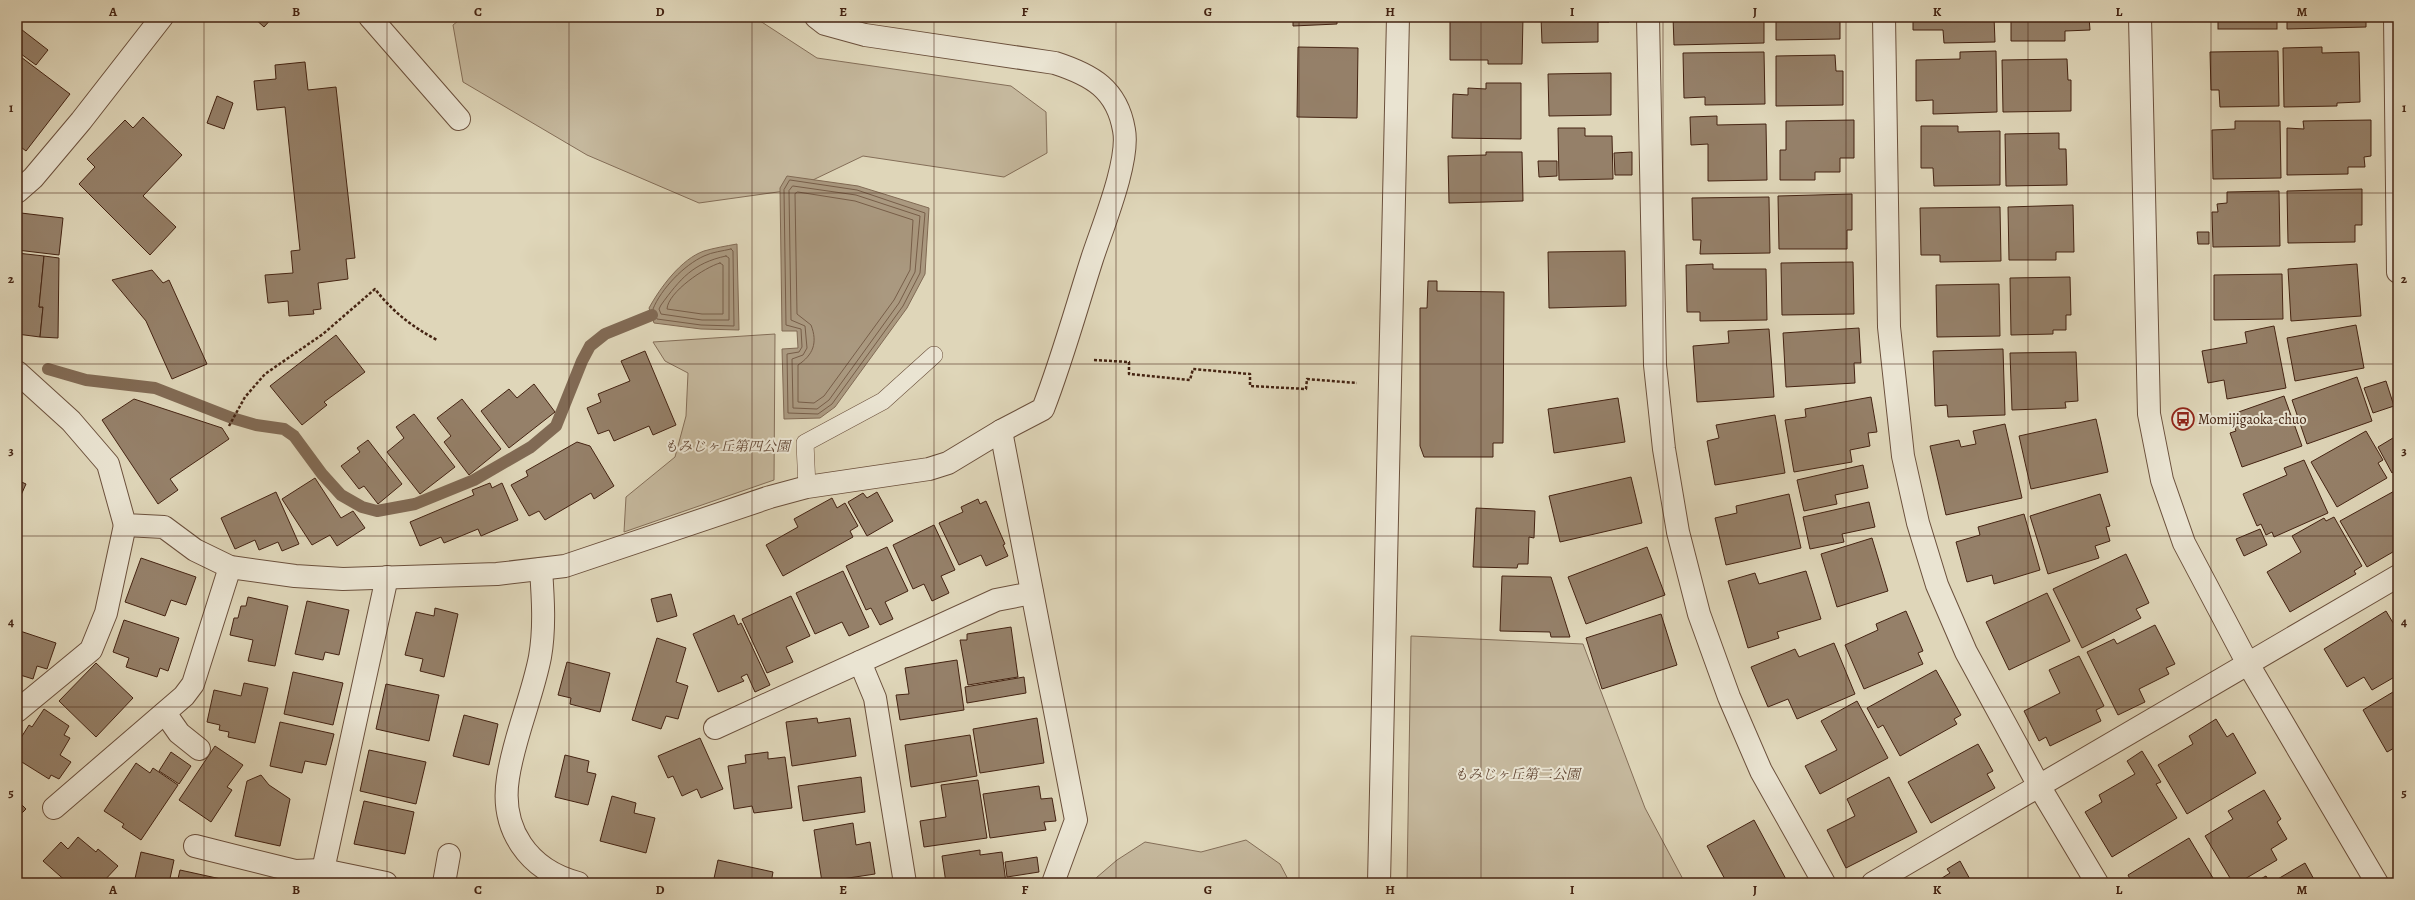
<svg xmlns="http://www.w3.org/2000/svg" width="2415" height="900" font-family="Alegreya,'Noto Serif JP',serif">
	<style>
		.green { fill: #c5b89d; stroke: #846e58 }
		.water { fill: #aa9980; stroke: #816a54 }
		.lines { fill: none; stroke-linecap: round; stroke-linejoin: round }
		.shore { stroke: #775e49; stroke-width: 1 }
		.stream { stroke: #816a54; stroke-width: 12 }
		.building { fill: #958069; stroke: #442312 }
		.service-casing { stroke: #6b503c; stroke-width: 18 }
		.minor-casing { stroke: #6b503c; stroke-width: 24 }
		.tertiary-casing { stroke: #6b503c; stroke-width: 24 }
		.path { stroke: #442312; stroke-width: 2.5; stroke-dasharray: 3 2; stroke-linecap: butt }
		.service { stroke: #eae4d2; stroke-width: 17 }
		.minor { stroke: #eae4d2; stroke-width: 22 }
		.tertiary { stroke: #eae4d2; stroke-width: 22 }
		.grid { fill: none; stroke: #442312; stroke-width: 1; stroke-opacity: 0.55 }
		.labels { text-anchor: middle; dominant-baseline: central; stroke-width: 4; stroke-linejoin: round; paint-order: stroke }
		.poi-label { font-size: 14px; fill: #442312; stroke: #eae4d2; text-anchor: start }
		.park-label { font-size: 14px; font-style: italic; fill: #644835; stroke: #eae4d2 }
		.neatline { fill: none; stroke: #442312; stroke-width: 1.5 }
		.grid-label { font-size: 13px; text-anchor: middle; font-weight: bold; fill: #442312 }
	</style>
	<rect width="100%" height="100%" fill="#dfd6b9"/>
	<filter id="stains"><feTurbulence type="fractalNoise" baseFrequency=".005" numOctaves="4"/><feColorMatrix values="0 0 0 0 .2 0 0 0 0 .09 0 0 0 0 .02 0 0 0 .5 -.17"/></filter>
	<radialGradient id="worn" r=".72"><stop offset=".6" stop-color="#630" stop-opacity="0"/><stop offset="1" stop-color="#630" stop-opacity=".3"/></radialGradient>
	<g class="green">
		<polygon points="463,17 754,17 817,58 1011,86 1046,112 1047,153 1004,177 863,156 792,190 699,203 587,155 463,82 453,25"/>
		<polygon points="775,334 774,480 624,532 626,497 675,457 686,416 688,373 665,361 653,342"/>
		<polygon points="1411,636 1583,644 1645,808 1685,883 1407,883"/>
		<polygon points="1246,840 1280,864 1290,883 1097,883 1096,878 1117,860 1145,842 1201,852"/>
	</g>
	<g class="water">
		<polygon points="787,176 858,186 929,208 925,274 907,308 835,407 820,418 784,419 782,349 798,348 797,331 782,331 780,188"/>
		<path d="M737,244l2,86 -38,-1 -47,-6 -5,-15c11,-20 32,-49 55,-57 10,-3 22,-5 33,-7z"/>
	</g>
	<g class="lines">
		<g class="shore">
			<polygon points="790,180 857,190 925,213 920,273 903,306 832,404 818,414 788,413 787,354 799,352 802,347 801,329 786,325 784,190"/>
			<polygon points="793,186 856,195 920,216 915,272 899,303 829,400 817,409 793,408 792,359 803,355 807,348 805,326 791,320 789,191"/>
			<path d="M798,192l57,9 58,19 -3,50 -16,30 -70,96 -10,7 -16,-1v-37c15,-10 20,-22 13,-40l-14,-11 -2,-120z"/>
			<path d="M731,249l2,2 1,75 -33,-1 -44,-6 -4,-10c8,-20 31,-44 51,-53 8,-4 19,-5 27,-7z"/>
			<path d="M726,256l3,2v62h-27l-41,-6 -2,-5 2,-4c19,-26 32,-42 65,-49z"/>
			<path d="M720,263l3,2v49h-21l-35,-5c1,-17 38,-42 53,-46z"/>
		</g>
		<polyline class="stream" points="48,369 86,380 155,388 232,418 256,425 284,429 294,436 322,474 341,495 362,507 377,511 415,504 474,480 531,447 556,426 582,361 590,346 605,334 652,315"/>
	</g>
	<g class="building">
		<polygon points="253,17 273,17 264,27"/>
		<polygon points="1293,17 1337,17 1337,24 1293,26"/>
		<polygon points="1450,17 1523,17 1522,64 1488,64 1488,60 1450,60"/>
		<polygon points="1541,17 1609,17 1609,22 1598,22 1598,42 1542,43"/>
		<polygon points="1673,17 1764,17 1764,43 1674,45"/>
		<polygon points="1776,17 1840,17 1840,39 1776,40"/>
		<polygon points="1913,17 1994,17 1995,42 1944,43 1943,30 1913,30"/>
		<polygon points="2011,17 2089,17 2090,30 2065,31 2065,41 2011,41"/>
		<rect x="2218" y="17" width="59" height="12"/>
		<polygon points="2287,17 2366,17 2366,27 2287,29"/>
		<polygon points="17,26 48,50 36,65 17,51"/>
		<polygon points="1298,47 1358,48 1357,118 1297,117"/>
		<polygon points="2322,47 2322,53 2359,52 2360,102 2337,103 2337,106 2284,107 2283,48"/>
		<polygon points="1996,51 1997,112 1933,114 1933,100 1916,101 1916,60 1960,59 1960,52"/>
		<polygon points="2278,51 2279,106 2220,107 2219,90 2211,90 2210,52"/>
		<polygon points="1764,52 1765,104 1705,105 1705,97 1684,98 1683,53"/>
		<polygon points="17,54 70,94 26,151 17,144"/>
		<polygon points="1835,55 1836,71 1843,71 1843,105 1776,106 1776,56"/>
		<polygon points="2067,59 2068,80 2071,80 2071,111 2003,112 2002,60"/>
		<polygon points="305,62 308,90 336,87 355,258 346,259 348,279 318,283 321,309 313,310 314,314 289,316 288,301 268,303 265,275 293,273 291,251 300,250 285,107 257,110 254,81 276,79 275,65"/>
		<polygon points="1611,73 1611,115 1549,116 1548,74"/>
		<polygon points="1486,83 1521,83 1521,139 1452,138 1453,94 1468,95 1468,88 1486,89"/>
		<polygon points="217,96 233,103 224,129 207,123"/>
		<polygon points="1717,116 1717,125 1766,124 1767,180 1708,181 1708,144 1691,145 1690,117"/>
		<polygon points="143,117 182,155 143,196 176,227 150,255 79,184 95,167 87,159 125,120 133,128"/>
		<polygon points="1854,120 1854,158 1840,158 1840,172 1815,172 1815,180 1780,180 1780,150 1786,150 1786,121"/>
		<polygon points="2371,120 2371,156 2364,157 2365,167 2348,167 2348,174 2287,175 2287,128 2304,129 2303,121"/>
		<polygon points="2235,121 2280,121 2281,178 2213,179 2212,130 2235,129"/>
		<polygon points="1921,126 1958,126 1958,132 2000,131 2000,185 1934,186 1933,168 1921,168"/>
		<polygon points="1558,128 1585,128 1585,136 1612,136 1613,179 1559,180"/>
		<polygon points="2059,133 2059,149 2066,149 2067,185 2006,186 2005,134"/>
		<polygon points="1486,152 1522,152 1523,201 1449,203 1448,156 1486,155"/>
		<polygon points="1632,152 1632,175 1615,175 1614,153"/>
		<polygon points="1538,161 1557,161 1557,176 1539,177"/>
		<polygon points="2362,189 2362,225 2355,225 2355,242 2288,243 2287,191"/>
		<polygon points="2279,191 2280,246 2213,247 2212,212 2218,212 2217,204 2227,203 2227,192"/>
		<polygon points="1852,194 1852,230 1847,230 1847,249 1779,249 1778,196"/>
		<polygon points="1769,197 1770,253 1700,254 1701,240 1693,240 1692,198"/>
		<polygon points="2073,205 2074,252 2056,252 2056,260 2009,260 2008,207"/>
		<polygon points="2000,207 2001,261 1940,262 1940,255 1921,255 1920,208"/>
		<polygon points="21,213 63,218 59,255 17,250 17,231 19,231"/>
		<polygon points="2197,232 2209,232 2209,244 2198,244"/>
		<polygon points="1625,251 1626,306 1549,308 1548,252"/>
		<polygon points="17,253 44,256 39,307 43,307 40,337 17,334"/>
		<polygon points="44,256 59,258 58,338 40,337 43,307 39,307"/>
		<polygon points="1853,262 1854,314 1782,315 1781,263"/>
		<polygon points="1713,264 1713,269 1766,269 1767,320 1700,321 1700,312 1687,312 1686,265"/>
		<polygon points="2357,264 2361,316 2291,321 2288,269"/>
		<polygon points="152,270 163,283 169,280 207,364 172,379 146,321 112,280"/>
		<polygon points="2282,274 2283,319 2214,320 2214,275"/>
		<polygon points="2070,277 2071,315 2066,315 2066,330 2053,330 2053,334 2011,335 2010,278"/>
		<polygon points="1428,281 1437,281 1437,291 1504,292 1503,443 1493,443 1493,457 1424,457 1420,446 1420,308 1427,308"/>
		<polygon points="1999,284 2000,336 1937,337 1936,285"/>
		<polygon points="2356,325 2364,368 2295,381 2287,338"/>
		<polygon points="2274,326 2286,388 2227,399 2224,380 2208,383 2202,351 2247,343 2245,332"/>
		<polygon points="1859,328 1861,363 1854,363 1855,383 1786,387 1783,333"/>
		<polygon points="1769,329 1774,397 1697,402 1693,346 1729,343 1728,331"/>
		<polygon points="336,335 365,372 324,402 327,405 302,425 270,386"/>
		<polygon points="2003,349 2005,415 1948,417 1947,405 1935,406 1933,351"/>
		<polygon points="645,351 676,425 653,435 649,426 614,441 609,430 598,434 587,408 601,402 598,394 630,381 621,361"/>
		<polygon points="2076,352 2078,401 2065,402 2066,408 2012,410 2010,353"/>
		<polygon points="2357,377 2372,421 2307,444 2292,400"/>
		<polygon points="2386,381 2394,406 2373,413 2364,388"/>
		<polygon points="534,384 555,412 509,448 481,411 509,389 517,398"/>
		<polygon points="2284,396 2302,446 2242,467 2230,433 2236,431 2230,415"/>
		<polygon points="1871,397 1877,432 1868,433 1870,446 1850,450 1852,462 1794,472 1785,420 1806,417 1805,409"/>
		<polygon points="1618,398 1625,442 1554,453 1548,409"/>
		<polygon points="134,399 222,428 229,439 170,479 178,490 158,504 102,420"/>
		<polygon points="462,399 501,449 469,475 444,442 451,436 437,418"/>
		<polygon points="414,414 455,467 420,494 387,452 404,438 396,427"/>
		<polygon points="1775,415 1785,473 1715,485 1707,441 1719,438 1716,425"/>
		<polygon points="2096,419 2108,472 2031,489 2019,436"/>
		<polygon points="2005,424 2022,498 1946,515 1930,446 1959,440 1961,447 1976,444 1973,431"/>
		<polygon points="2366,431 2383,460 2378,463 2387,478 2337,507 2311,462"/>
		<polygon points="2398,435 2398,469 2392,473 2378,447"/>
		<polygon points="368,440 402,484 378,504 364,486 359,489 341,466 360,452 357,448"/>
		<polygon points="577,442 590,446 614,486 594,499 591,493 545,520 539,511 529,516 511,485 528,476 526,471"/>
		<polygon points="2304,460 2328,513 2274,537 2272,532 2266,535 2261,524 2257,526 2243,494 2287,475 2284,468"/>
		<polygon points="1863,465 1868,488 1835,495 1837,504 1804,511 1797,480"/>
		<polygon points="1631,477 1642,523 1560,542 1549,496"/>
		<polygon points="315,478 341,518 353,511 365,528 337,546 330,535 312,545 282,499"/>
		<polygon points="17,480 26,484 17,504"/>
		<polygon points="490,483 492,488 502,483 518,520 481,536 478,529 444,543 441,537 420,546 410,522 474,495 472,490"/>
		<polygon points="2398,489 2398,549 2367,567 2340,521"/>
		<polygon points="276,492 299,544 282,551 278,542 259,550 255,540 235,549 221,518"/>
		<polygon points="877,492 893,521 867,536 848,502 863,493 867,498"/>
		<polygon points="1789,494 1801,548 1726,565 1715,518 1737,513 1736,506"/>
		<polygon points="2100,494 2110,526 2106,527 2110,541 2095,546 2099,558 2048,574 2030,516"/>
		<polygon points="832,498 837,508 845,503 858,526 850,531 853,537 783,576 766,545 798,527 794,519"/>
		<polygon points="978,499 980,504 986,501 1005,544 1003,545 1008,556 986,566 981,555 959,565 939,523 963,512 961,507"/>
		<polygon points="1869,502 1875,527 1842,534 1844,542 1810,549 1803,517"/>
		<polygon points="1476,508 1535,511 1534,538 1529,537 1528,564 1518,564 1517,568 1473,567"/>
		<polygon points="2024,514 2040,570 1994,584 1992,575 1967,582 1956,542 1980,535 1978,527"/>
		<polygon points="2334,517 2362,566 2354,571 2356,574 2290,612 2267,572 2301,552 2292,536 2324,518 2326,521"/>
		<polygon points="934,525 955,570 941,576 949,593 932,601 924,584 913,589 893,545"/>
		<polygon points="2260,529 2267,545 2244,556 2236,539"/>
		<polygon points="1872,538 1888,591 1837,607 1821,554"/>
		<polygon points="887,547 908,591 885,602 893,619 880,625 871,608 866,610 846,566"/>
		<polygon points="1647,547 1665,595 1586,624 1568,577"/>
		<polygon points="2126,554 2149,603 2136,609 2141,618 2082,648 2053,589"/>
		<polygon points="141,558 196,577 186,605 171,600 165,616 125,602"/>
		<polygon points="843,571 869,627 849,636 842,622 815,634 796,593"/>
		<polygon points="1806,571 1821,619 1777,632 1779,638 1748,648 1728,581 1755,573 1759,584"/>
		<polygon points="1502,576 1551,577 1570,637 1551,637 1550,632 1500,631"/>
		<polygon points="2047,593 2070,641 2009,670 1986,622"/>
		<polygon points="671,594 677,616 657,622 651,599"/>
		<polygon points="791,596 810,636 786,647 793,662 767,673 742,619"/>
		<polygon points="248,597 288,606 275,666 248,661 253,640 230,635 234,618 238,618 241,606 246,606"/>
		<polygon points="307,601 349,610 339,655 325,652 323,660 295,654"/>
		<polygon points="435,608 458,614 444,677 420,671 423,659 405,655 416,612 434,616"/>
		<polygon points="1906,611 1923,651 1918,653 1923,664 1864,689 1845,645 1878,630 1876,624"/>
		<polygon points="2386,611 2398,631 2398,675 2372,690 2364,677 2347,687 2324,649"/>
		<polygon points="1661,614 1677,665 1602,689 1586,638"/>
		<polygon points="734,615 738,625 741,623 770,685 755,692 747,674 741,677 744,681 718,692 693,634"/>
		<polygon points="124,620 179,638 168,671 160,668 157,677 126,667 129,658 113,652"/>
		<polygon points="2155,625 2175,664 2166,668 2169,674 2139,689 2145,702 2118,715 2087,652 2114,639 2117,644"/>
		<polygon points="1011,627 1018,677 968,685 960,640 967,640 967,634"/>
		<polygon points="17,630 56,643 47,669 37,666 33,679 17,674"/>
		<polygon points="657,638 686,648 676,682 688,686 678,719 666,716 661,729 632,720"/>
		<polygon points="1834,643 1855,694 1797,719 1788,699 1768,707 1751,667 1795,649 1799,657"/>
		<polygon points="2079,656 2104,706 2096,710 2101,721 2050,746 2046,737 2039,741 2024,711 2060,693 2049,670"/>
		<polygon points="957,660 964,710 900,720 896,695 909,694 905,668"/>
		<polygon points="567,662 610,673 600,712 570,704 571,698 558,695"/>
		<polygon points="96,663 133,698 96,737 59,701"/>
		<polygon points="1936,670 1961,715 1954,719 1957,724 1900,756 1883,725 1878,728 1867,708"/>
		<polygon points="293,672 343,683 333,725 284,714"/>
		<polygon points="1024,677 1026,693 967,703 965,687"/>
		<polygon points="244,683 268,688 255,743 228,737 229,732 219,730 220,725 207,722 214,690 241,696"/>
		<polygon points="386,684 439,695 429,741 376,729"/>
		<polygon points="2398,689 2398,746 2387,752 2363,710"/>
		<polygon points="1857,701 1888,758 1820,794 1805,766 1837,750 1821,721"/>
		<polygon points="44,709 69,726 64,735 70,738 60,755 71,762 59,779 51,775 49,779 17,759 17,744 29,725 32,727"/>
		<polygon points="464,715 498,724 489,765 453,756"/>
		<polygon points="817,718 818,723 850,718 856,756 792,766 786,722"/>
		<polygon points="1037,718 1044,763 980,773 973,729"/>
		<polygon points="2216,719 2227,737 2233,733 2256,773 2187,814 2158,765 2193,744 2189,736"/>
		<polygon points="280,722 334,734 326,765 305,761 302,773 270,766"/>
		<polygon points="970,735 977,776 911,787 905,745"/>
		<polygon points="700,738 723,789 701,798 697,789 682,796 673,776 668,778 658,756"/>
		<polygon points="1978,744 1993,771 1987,774 1995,788 1931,823 1908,782"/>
		<polygon points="215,746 243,765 227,787 232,790 211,822 179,800"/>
		<polygon points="369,750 426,762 416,804 360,791"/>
		<polygon points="2142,751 2161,782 2156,784 2177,818 2112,857 2085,812 2102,802 2099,795 2135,774 2127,761"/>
		<polygon points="171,752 191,766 179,784 159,771"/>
		<polygon points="768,752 768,759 785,757 792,808 754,813 752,806 734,809 728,766 746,763 745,755"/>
		<polygon points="565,755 589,761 587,772 596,774 588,805 555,797"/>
		<polygon points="136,763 150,773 153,768 178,785 141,840 122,827 124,824 104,811"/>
		<polygon points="261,775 269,785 290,799 280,846 235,836 247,781"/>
		<polygon points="861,777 865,812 803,821 798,786"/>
		<polygon points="1889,777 1917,832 1846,868 1827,830 1855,816 1847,799"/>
		<polygon points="978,780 987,838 924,847 920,821 946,817 941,785"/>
		<polygon points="1039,786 1041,799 1052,798 1056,821 1044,822 1046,830 990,838 983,794"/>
		<polygon points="2264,790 2281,819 2277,822 2287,839 2271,849 2277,860 2238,883 2233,883 2205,836 2233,819 2228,811"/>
		<polygon points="612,796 636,803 634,813 655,818 646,853 600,841"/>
		<polygon points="17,800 26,809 17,818"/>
		<polygon points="364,801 414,812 405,854 354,844"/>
		<polygon points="1754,820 1787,881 1783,883 1727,883 1707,846"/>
		<polygon points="853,823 856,845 870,842 875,874 822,882 814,830"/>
		<polygon points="78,837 96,852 98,849 118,866 102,883 68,883 43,861 61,842 68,849"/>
		<polygon points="2189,838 2216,883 2132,883 2128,875"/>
		<polygon points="980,850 980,855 1002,852 1006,883 946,883 942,856"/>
		<polygon points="141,852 174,860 169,883 134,883"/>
		<polygon points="1037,857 1039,872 1007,877 1005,862"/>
		<polygon points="718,860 773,872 771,883 713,883"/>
		<polygon points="1960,861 1972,883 1934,883 1950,873 1947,869"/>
		<polygon points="2305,863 2316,883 2271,883"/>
		<polygon points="180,870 221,879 220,883 177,883"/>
		<polygon points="2266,876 2270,883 2253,883"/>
		<polygon points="880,879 881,883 858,883"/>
	</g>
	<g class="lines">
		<g class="service-casing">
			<polyline id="service" points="807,487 805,443 883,401 934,355"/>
		</g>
		<g class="minor-casing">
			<g id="minor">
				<polyline points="370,17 459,119"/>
				<polyline points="1648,17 1655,365 1664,449 1678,532 1699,614 1729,697 1761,771 1824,883"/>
				<polyline points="1884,17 1889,327 1903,456 1918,523 1937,585 1966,652 2039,786 2097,883"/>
				<polyline points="2395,17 2398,272"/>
				<polyline points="17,192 33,178 81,121 162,17"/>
				<path d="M17,372l54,49 37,43 17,61 39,2 31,23 35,17 65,9 48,3 154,-5 68,-8 205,-69 37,-10 122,-18 19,-6 53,-32 42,-22c19,-49 33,-100 49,-150 10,-31 38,-98 32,-129 -7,-41 -32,-55 -69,-67l-190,-28 -40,-11 -9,-7"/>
				<polyline points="1001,431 1076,820 1053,883"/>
				<path d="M541,569c2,29 4,59 -1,88 -8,41 -26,80 -32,121 -8,51 20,92 70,105"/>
				<polyline points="860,662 875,698 905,883"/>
				<polyline points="17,711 91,650 106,613 125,525"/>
				<polyline points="165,713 179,733 199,749"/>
				<polyline points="715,728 996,600 1032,593"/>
				<polyline points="54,808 184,696 193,684 230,567"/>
				<polyline points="195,846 295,871 323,870"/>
				<polyline points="386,883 323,870 387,577"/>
				<polyline points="444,883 449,855"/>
				<polyline points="1873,883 2398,576"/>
			</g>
		</g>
		<g class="tertiary-casing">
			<g id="tertiary">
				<polyline points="2140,17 2149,414 2162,480 2184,543 2248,664 2377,883"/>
				<polyline points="1379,883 1398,17"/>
			</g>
		</g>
		<g class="path">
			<polyline points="1094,360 1129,362 1129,374 1190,380 1193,369 1250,374 1250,386 1306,389 1307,379 1357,383"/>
			<path d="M229,426l16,-29 20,-23 58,-40 52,-45c18,23 36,37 62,51"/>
		</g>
		<use href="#service" class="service"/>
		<use href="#minor" class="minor"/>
		<use href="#tertiary" class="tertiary"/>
	</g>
	<path class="grid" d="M204,17v866M387,17v866M569,17v866M752,17v866M934,17v866M1116,17v866M1299,17v866M1481,17v866M1663,17v866M1846,17v866M2028,17v866M2211,17v866M17,193h2381M17,364h2381M17,536h2381M17,707h2381"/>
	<defs>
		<g id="bus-ring" transform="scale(1.15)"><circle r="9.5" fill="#eae4d2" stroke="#8f2418" stroke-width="1.5"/><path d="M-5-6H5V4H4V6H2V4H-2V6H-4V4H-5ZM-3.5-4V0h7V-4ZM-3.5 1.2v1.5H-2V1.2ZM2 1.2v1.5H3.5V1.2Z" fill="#8f2418"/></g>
	</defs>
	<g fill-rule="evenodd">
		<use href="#bus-ring" x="2183" y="419"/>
	</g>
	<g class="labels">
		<g class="poi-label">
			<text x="2198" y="419">Momijigaoka-chuo</text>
		</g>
		<g class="park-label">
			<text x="727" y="446">もみじヶ丘第四公園</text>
			<text x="1517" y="774">もみじヶ丘第二公園</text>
		</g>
	</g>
	<rect width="2415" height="900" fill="none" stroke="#dfd6b9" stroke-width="44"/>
	<rect x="22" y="22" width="2371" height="856" class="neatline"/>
	<g class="grid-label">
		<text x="113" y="16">A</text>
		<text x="296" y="16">B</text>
		<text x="478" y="16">C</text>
		<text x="660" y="16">D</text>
		<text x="843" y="16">E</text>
		<text x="1025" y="16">F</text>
		<text x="1208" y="16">G</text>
		<text x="1390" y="16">H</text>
		<text x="1572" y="16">I</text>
		<text x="1755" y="16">J</text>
		<text x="1937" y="16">K</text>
		<text x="2119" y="16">L</text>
		<text x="2302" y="16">M</text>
		<text x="11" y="112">1</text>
		<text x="2404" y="112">1</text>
		<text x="11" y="283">2</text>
		<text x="2404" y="283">2</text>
		<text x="11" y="455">3</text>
		<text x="2404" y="455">3</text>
		<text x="11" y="626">4</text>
		<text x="2404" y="626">4</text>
		<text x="11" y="797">5</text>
		<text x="2404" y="797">5</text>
		<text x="113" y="894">A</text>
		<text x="296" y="894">B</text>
		<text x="478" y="894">C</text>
		<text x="660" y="894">D</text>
		<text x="843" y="894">E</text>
		<text x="1025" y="894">F</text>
		<text x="1208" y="894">G</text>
		<text x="1390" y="894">H</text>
		<text x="1572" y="894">I</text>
		<text x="1755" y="894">J</text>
		<text x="1937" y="894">K</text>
		<text x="2119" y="894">L</text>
		<text x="2302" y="894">M</text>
	</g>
	<rect width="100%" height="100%" filter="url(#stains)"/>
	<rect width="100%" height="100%" fill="url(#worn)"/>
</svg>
